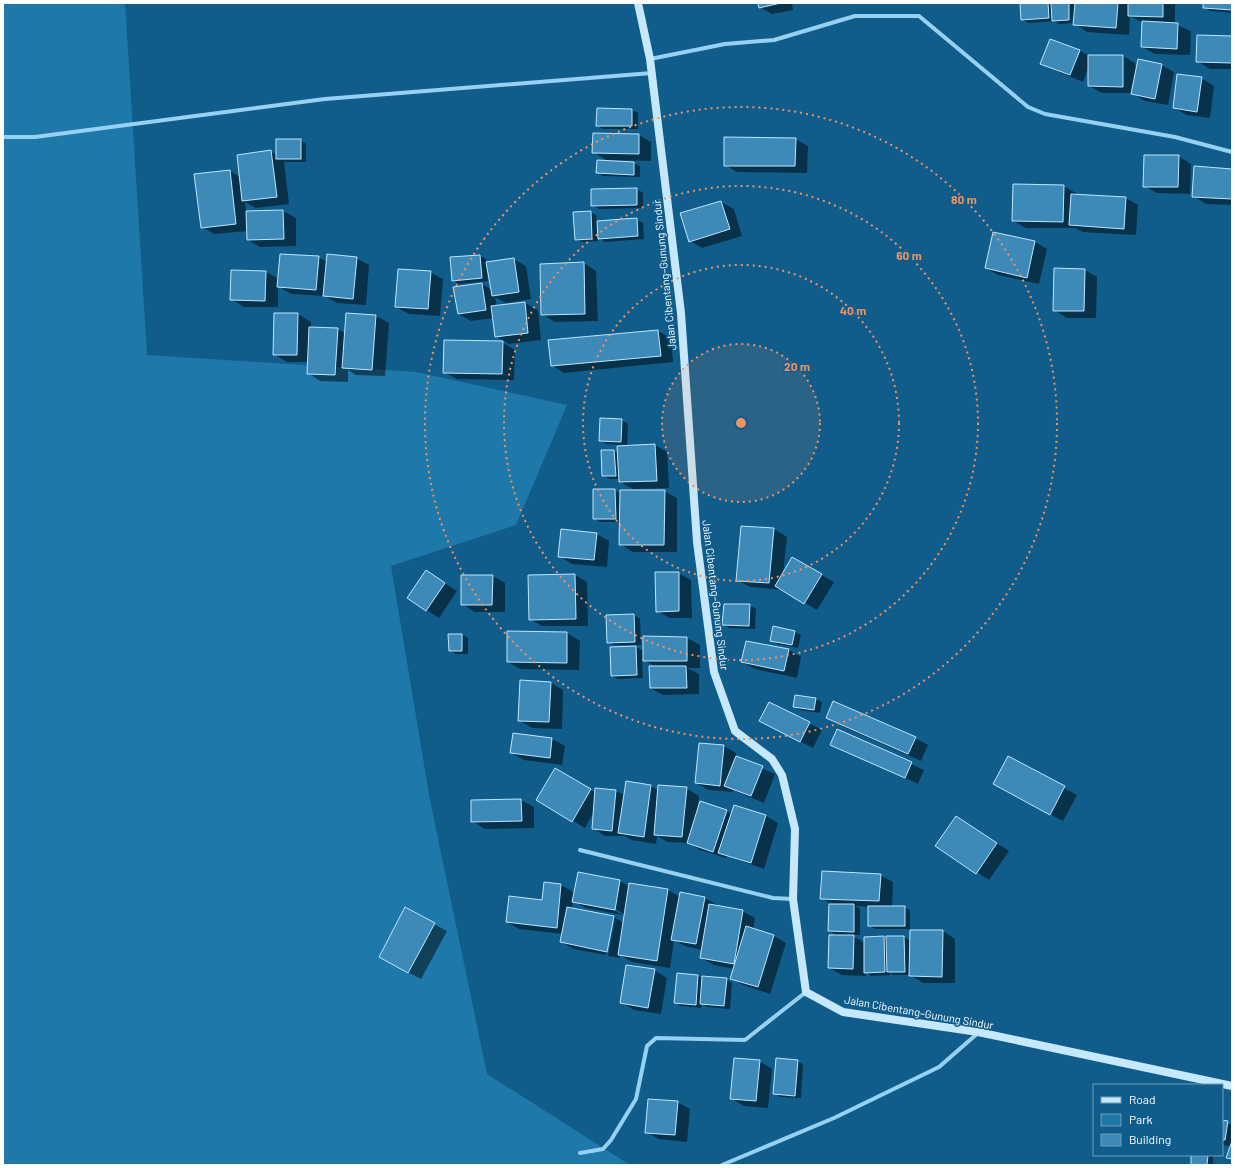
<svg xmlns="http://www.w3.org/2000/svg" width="1235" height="1168" font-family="Barlow,sans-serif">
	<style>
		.green { fill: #1e78aa }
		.shadow { fill: #0007; fill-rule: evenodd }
		.building { fill: #3d8ab8; stroke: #bee6fd }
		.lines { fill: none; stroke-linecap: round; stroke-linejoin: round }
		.street { stroke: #97d1f2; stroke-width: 4 }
		.secondary { stroke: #c6e8fc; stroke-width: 8 }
		.ring { fill: none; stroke: #f09361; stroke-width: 2; stroke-dasharray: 2 4 }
		.labels { text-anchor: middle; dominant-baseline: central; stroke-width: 3; stroke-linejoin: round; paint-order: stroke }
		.street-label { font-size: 11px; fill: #fff; stroke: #105d8c }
		.centre { fill: #f09361; stroke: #105d8c; stroke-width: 2 }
		.ring-label { font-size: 12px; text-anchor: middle; font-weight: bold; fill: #f09361; stroke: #105d8c; stroke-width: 3; stroke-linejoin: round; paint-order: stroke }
	</style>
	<rect width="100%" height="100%" fill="#105d8c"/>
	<polygon class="green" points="3,3 125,3 147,355 416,372 567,405 516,525 391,566 430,800 487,1074 630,1165 3,1165"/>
	<g class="shadow">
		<polygon points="759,3 792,3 793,10 772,14 760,7"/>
		<polygon points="1021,3 1175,3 1175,24 1191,31 1190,55 1155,54 1142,47 1143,23 1130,16 1129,35 1087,32 1074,23 1059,24 1055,21 1028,23 1022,19"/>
		<polygon points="1204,3 1232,3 1232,13 1210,11 1204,7"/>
		<polygon points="1232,37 1232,69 1210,69 1197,61"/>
		<polygon points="1079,50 1089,56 1123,56 1135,63 1136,71 1161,65 1174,72 1168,105 1145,101 1132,93 1102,93 1089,86 1089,66 1083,82 1054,70 1042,63"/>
		<polygon points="1201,78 1214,86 1210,118 1187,115 1174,108"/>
		<polygon points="632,110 638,113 638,129 603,129 597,125"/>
		<polygon points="639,135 651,142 651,161 606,160 593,152"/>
		<polygon points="795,139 808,146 807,173 737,172 725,165"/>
		<polygon points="300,140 306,144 306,162 284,162 289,204 256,208 245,202 246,212 283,211 296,218 296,246 260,247 248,240 248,231 214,234 202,227 230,171 240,177 270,151 277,155"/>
		<polygon points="1178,156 1191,164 1190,194 1157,193 1144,186"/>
		<polygon points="634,163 640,166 640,177 603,176 597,172"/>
		<polygon points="1232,170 1232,205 1206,204 1193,196"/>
		<polygon points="1063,186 1076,193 1076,196 1126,198 1138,205 1136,235 1083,232 1075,228 1026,228 1013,221"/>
		<polygon points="637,189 643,193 643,208 599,209 592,205"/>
		<polygon points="721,202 734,209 742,236 702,248 690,241"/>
		<polygon points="590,212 596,215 597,222 636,219 643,223 644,239 605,242 598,237 598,241 582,242 576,239"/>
		<polygon points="1035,242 1047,249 1039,284 998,275 986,268"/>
		<polygon points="480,256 486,259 486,263 513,259 526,266 531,299 506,303 495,297 497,306 525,303 538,310 541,340 509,344 496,336 494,318 471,321 458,314 482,284 492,290 488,264 486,264 488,281 459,284 453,280"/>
		<polygon points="318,257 327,262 356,258 369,265 366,305 337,303 325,296 291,294 278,286 278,307 244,307 231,299 266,272 279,279"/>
		<polygon points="584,263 596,271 598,321 555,322 542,314"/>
		<polygon points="1085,270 1097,277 1096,318 1067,318 1054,310"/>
		<polygon points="430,272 443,279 440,316 409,314 396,307"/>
		<polygon points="275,314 298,314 311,322 311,328 338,329 346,334 347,314 376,316 389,323 385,376 356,375 348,370 348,382 320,381 308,373 308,362 287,362 274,354"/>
		<polygon points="658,331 671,338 673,362 564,373 552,365 550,341"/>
		<polygon points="502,342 515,350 514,380 457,379 444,372"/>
		<polygon points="601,419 622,420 628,424 627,446 655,445 667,452 669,488 633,489 620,482 620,479 610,479 603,476 602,451 614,451 619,453 627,445 606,444 600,440"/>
		<polygon points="594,490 615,490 621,494 664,491 677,498 677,552 633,552 620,544 620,522 600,522 594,518"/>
		<polygon points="742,527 774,529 787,537 783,574 792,558 834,582 817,610 783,590 750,587 737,580"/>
		<polygon points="597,534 609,541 607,567 572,564 559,556"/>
		<polygon points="678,573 691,580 692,618 670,618 657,611"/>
		<polygon points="575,575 587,582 588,626 542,626 530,619"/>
		<polygon points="493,576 505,583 505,612 475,612 462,604"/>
		<polygon points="438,579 457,591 439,618 408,598"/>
		<polygon points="749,605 756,609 755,629 729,628 723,624"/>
		<polygon points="634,615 640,619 641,645 614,645 608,642"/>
		<polygon points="508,632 567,633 580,641 579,670 520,669 508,662"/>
		<polygon points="795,632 801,635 798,648 777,644 771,640"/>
		<polygon points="449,635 462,635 468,638 468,654 456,654 450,651"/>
		<polygon points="687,638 700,645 700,668 687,668 699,674 699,694 663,695 650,688 656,667 642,659 643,678 618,679 612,676 636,647 644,651"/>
		<polygon points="746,642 789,650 801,657 797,678 755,669 742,662"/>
		<polygon points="551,683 563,690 562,729 532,728 519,720"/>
		<polygon points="816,699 822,702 820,713 800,710 794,706"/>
		<polygon points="827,718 915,738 928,745 921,761 839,725"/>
		<polygon points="809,723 822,730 813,748 773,728"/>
		<polygon points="837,730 924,770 918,784 831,744"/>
		<polygon points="514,734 552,739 565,746 562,765 524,760 511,753"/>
		<polygon points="724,746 736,753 736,757 775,774 764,803 733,790 733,792 709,790 696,783"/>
		<polygon points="1009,758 1077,795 1063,821 1007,791"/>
		<polygon points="556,769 596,793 596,789 616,791 625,795 651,786 659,791 686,788 699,796 698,808 727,811 732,814 734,806 766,816 778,823 764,869 727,856 726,858 700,850 689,843 668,842 657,836 656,844 632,840 625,836 605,836 593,828 594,812 585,828 537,800"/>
		<polygon points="521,800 534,807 534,828 485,829 472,821"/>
		<polygon points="956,817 1009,851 989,880 937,846"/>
		<path d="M578,873l42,8 10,6v-3l38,6 12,7 25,1 12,7v2l25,4 13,7 -2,12 21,6 12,7 -16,51 -27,-9 -12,-7 3,-9 -20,-4 -13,-7 1,-8 -17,-4 -11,-6 -4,28 -38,-6 -12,-7v3l-12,-2 7,-36h-2l-7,35 -32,-6 -13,-7 2,-8 -44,-5 -12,-7 36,-21 2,-18 16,2 14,8zM573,901l13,7 36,7 -12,-7 1,-2 14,9 -1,8 -10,-6 -42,-8z"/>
		<polygon points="880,875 893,882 892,907 904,907 910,910 910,929 875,929 869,925 869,907 856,906 860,909 860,935 851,935 865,943 884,937 888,939 887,937 904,937 911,941 943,931 955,939 955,983 923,983 910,975 894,975 890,973 890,975 871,976 866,972 866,976 842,975 829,968 838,936 829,931 833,905 821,898"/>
		<polygon points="434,924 447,931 421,979 392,964"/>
		<polygon points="654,970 667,978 661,1014 634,1010 621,1002"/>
		<polygon points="678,974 698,976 703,978 726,979 732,983 730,1009 707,1007 702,1004 701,1008 681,1006 675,1003"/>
		<polygon points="759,1061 772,1069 768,1108 744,1106 731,1098"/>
		<polygon points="797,1061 803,1064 801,1098 780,1097 774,1093"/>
		<polygon points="677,1102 690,1109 687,1142 659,1139 646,1132"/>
		<polygon points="1222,1121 1232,1125 1232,1160 1227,1157 1231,1146 1222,1145"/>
		<rect x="1192" y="1155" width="21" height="10"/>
	</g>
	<g class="building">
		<polygon points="758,3 781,3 759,8"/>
		<polygon points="1020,3 1048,3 1049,18 1021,20"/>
		<polygon points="1051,3 1069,3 1069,20 1052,21"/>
		<polygon points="1075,3 1118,3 1116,28 1073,25"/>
		<polygon points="1128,3 1163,3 1163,17 1128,16"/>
		<polygon points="1203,3 1232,3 1232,10 1203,8"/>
		<polygon points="1142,21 1178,23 1177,49 1141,47"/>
		<polygon points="1197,35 1232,36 1232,63 1196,62"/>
		<polygon points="1050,39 1080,50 1070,75 1040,64"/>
		<polygon points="1088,55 1123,55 1123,87 1088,86"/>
		<polygon points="1138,59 1162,64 1155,99 1131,94"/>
		<polygon points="1177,74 1202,77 1197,112 1173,108"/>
		<polygon points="597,108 632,109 632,126 596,126"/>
		<polygon points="593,133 639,134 639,154 592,153"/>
		<polygon points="724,137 796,138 795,166 724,166"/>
		<rect x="276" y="139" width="25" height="20"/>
		<polygon points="271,150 277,197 242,201 237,155"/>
		<polygon points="1144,155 1179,155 1178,187 1143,187"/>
		<polygon points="597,160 634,162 634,175 596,173"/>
		<polygon points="1194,166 1232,169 1232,199 1192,197"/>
		<polygon points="230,170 236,224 201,228 194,174"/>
		<polygon points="1013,184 1064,185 1063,222 1012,221"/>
		<polygon points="637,188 637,205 591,206 591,189"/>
		<polygon points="1071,194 1126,197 1124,229 1069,225"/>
		<polygon points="721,201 730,229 689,242 680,213"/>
		<polygon points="283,210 284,239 247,240 246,211"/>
		<polygon points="591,211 592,239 575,240 573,212"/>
		<polygon points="637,218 638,236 598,239 597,221"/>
		<polygon points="993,232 1035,241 1027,278 985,268"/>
		<polygon points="280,254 319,256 316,290 277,287"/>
		<polygon points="327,254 357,257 353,299 323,296"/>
		<polygon points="480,255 482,278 452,281 450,257"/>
		<polygon points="514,258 519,292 492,296 486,262"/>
		<polygon points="584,262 585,314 541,315 540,264"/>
		<polygon points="1054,268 1085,269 1084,311 1053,311"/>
		<polygon points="398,269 431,271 428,309 395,307"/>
		<polygon points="231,270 266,271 265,301 230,300"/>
		<polygon points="482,283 486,310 458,314 453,287"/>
		<polygon points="525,302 528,333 495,337 491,306"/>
		<polygon points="274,313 298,313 297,355 273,355"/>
		<polygon points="346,313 376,315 372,370 342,368"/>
		<polygon points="309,327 338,328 335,375 307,374"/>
		<polygon points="658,330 661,356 551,366 548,340"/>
		<polygon points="444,340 503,341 502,374 443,373"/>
		<polygon points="600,418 622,419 621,442 599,441"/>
		<polygon points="655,444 657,481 619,482 617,446"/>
		<polygon points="601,450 614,450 616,476 602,476"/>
		<polygon points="593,489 615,489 616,519 593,519"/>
		<polygon points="620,490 665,490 664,545 619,545"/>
		<polygon points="741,526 774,528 769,583 736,581"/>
		<polygon points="561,529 597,533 594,560 558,557"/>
		<polygon points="792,557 822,574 804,604 775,586"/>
		<polygon points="426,570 445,583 426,611 407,598"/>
		<polygon points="655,572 679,572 679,611 656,612"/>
		<polygon points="575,574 576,619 529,620 528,575"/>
		<polygon points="461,575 493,575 492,605 461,605"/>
		<polygon points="724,604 750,604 749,626 722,625"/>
		<polygon points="634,614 635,642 607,643 606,615"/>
		<polygon points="773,626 795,631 792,645 770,641"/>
		<polygon points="507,631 567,632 567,663 507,662"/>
		<polygon points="448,634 462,634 462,651 449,651"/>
		<polygon points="643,636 687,637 687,661 643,661"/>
		<polygon points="746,641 789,649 784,671 741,662"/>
		<polygon points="636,646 637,675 611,676 610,647"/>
		<polygon points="649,666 686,666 687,688 650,688"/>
		<polygon points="520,680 551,682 549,722 518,721"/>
		<polygon points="795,695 816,698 814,710 793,707"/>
		<polygon points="833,701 916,737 908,754 826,718"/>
		<polygon points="769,702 810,722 800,742 759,721"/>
		<polygon points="837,729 912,762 905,778 830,745"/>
		<polygon points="513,733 552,738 550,758 510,753"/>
		<polygon points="699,743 724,745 720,786 695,783"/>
		<polygon points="736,756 763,766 751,796 724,786"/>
		<polygon points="1008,756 1065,786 1050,815 993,784"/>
		<polygon points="555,768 591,789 572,822 536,800"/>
		<polygon points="626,781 651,785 644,837 618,833"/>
		<polygon points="658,785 687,787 682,837 654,835"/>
		<polygon points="595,788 616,790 612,831 592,829"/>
		<polygon points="521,799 522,821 471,822 471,800"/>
		<polygon points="700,801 727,810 713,852 687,843"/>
		<polygon points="734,805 766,815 751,863 718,853"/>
		<polygon points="956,816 997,843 976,874 935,846"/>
		<polygon points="822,871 881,874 879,901 820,899"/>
		<polygon points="578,872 620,880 615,910 572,902"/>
		<polygon points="544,882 561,884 557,928 506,922 509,896 542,900"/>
		<polygon points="629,883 668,889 657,961 618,955"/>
		<polygon points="680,892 705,897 696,944 671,940"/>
		<polygon points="709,904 743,910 734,964 700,958"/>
		<polygon points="829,904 854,904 854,932 828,931"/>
		<rect x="868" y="906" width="37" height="20"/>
		<polygon points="405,907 435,923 408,973 379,957"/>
		<polygon points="567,907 614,916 607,952 560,942"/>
		<polygon points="746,926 774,935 758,987 730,979"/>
		<polygon points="910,930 943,930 942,977 909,976"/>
		<polygon points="829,935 854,935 853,969 828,968"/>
		<polygon points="884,936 885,972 864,973 864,937"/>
		<polygon points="886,936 904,936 905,972 887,972"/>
		<polygon points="626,965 655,969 648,1008 620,1003"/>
		<polygon points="677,973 698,975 696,1005 674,1003"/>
		<polygon points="702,976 727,978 724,1006 700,1004"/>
		<polygon points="734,1058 760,1060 756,1101 730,1099"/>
		<polygon points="776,1058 798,1060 795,1096 773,1094"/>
		<polygon points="648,1099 678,1101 675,1135 645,1133"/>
		<polygon points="1222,1120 1228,1121 1225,1140 1222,1140"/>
		<polygon points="1232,1141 1232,1159 1226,1158"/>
		<polygon points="1191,1155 1208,1155 1207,1165 1191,1165"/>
	</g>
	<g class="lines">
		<g class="street">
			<polyline points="650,59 725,44 774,40 855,16 919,16 1028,107 1045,114 1175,137 1232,152"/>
			<polyline points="3,137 35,137 325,99 652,73"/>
			<polyline points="580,850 773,898 793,899"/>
			<polyline points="580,1153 603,1149 611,1140 636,1099 647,1046 656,1038 745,1040 806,992"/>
			<polyline points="722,1165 834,1118 939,1067 978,1033"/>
		</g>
		<polyline class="secondary" points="638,3 650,59 681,313 697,542 714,672 735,731 772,759 782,775 795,829 793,899 806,992 843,1012 978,1032 1232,1086"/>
	</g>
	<circle cx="741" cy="423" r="79" fill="#f09361" fill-opacity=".12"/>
	<g class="ring">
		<circle cx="741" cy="423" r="79"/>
		<circle cx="741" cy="423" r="158"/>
		<circle cx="741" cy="423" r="237"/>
		<circle cx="741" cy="423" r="316"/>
	</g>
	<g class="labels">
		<g class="street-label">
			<text transform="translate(664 275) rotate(-96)">Jalan Cibentang–Gunung Sindur</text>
			<text transform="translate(716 595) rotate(83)">Jalan Cibentang–Gunung Sindur</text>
			<text transform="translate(919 1012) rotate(10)">Jalan Cibentang–Gunung Sindur</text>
		</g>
	</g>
	<circle cx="741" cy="423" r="6" class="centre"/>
	<g class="ring-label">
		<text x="964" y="204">80 m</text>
		<text x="909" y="260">60 m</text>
		<text x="853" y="315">40 m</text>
		<text x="797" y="371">20 m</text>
	</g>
	<rect width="1235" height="1168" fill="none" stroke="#ffffff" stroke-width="8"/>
	<rect x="1093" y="1084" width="130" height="72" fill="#105d8c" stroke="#709eba"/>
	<rect x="1101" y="1097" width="20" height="6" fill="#c6e8fc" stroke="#709eba"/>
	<text x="1129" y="1104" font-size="12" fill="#ffffff">Road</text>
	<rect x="1101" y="1114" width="20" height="12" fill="#1e78aa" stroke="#709eba"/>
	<text x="1129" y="1124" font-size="12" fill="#ffffff">Park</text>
	<rect x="1101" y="1134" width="20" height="12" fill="#3d8ab8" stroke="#709eba"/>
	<text x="1129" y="1144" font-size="12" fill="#ffffff">Building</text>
</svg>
